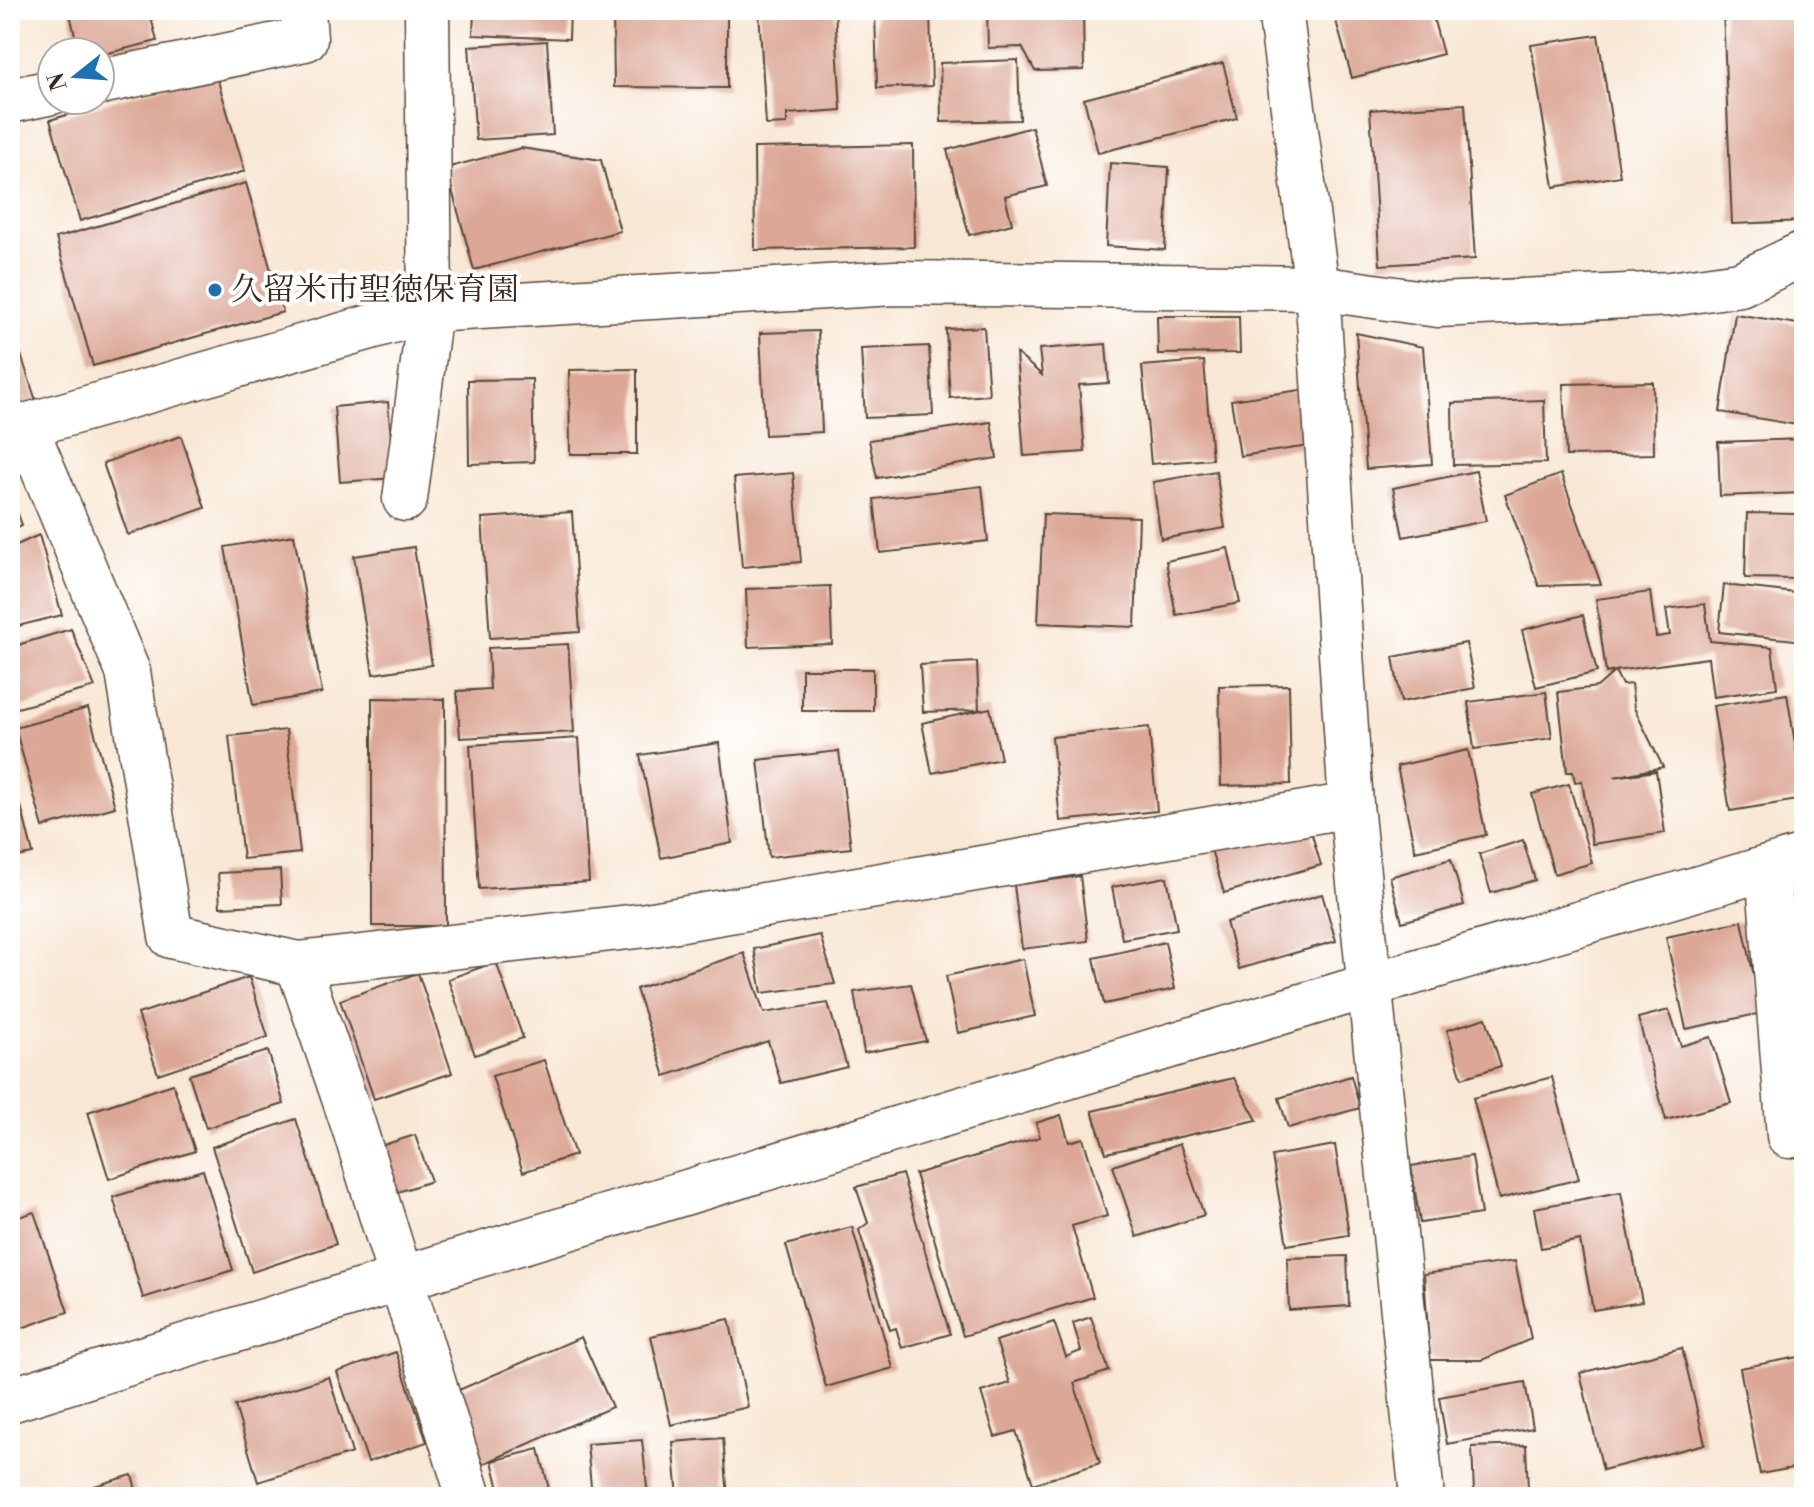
<svg xmlns="http://www.w3.org/2000/svg" width="1814" height="1507" font-family="'Libre Bodoni','Noto Serif JP',serif">
	<style>
		.building { fill: #dca796 }
		.lines { fill: none; stroke-linecap: round; stroke-linejoin: round }
		.minor-casing { stroke: #574639; stroke-width: 47 }
		.minor { stroke: #fff; stroke-width: 44 }
		.poi-dot { fill: #1f6fb2; stroke: #fff; stroke-width: 3 }
		.labels { text-anchor: middle; dominant-baseline: central; stroke-width: 8; stroke-linejoin: round; paint-order: stroke }
		.poi-label { font-size: 32px; fill: #3b2a1e; stroke: #fff; text-anchor: start }
	</style>
	<rect width="100%" height="100%" fill="#fff"/>
	<filter id="ink" filterUnits="userSpaceOnUse"><feTurbulence type="fractalNoise" baseFrequency=".0125" numOctaves="2"/><feDisplacementMap in="SourceGraphic" scale="16" xChannelSelector="R" yChannelSelector="G"/><feConvolveMatrix kernelMatrix="1 2 1 2 8 2 1 2 1" color-interpolation-filters="sRGB"/></filter>
	<filter id="wash" filterUnits="userSpaceOnUse"><feTurbulence type="fractalNoise" baseFrequency=".006" numOctaves="4" result="noise"/><feDisplacementMap in="SourceGraphic" scale="32" xChannelSelector="R" yChannelSelector="G"/><feGaussianBlur stdDeviation="1.8" result="paint"/><feColorMatrix in="noise" values="0 0 0 0 0 0 0 0 0 0 0 0 0 0 0 0 0 1.4 0 .05"/><feComposite in="paint" operator="in"/></filter>
	<g filter="url(#wash)">
		<rect width="100%" height="100%" fill="#f8e7d4"/>
		<g id="blocks">
			<g class="building">
				<polygon points="69,10 149,10 157,41 100,55 100,52 79,52"/>
				<polygon points="474,10 570,10 569,39 473,35"/>
				<polygon points="613,10 727,10 727,88 614,87"/>
				<polygon points="759,10 835,10 841,110 787,114 787,124 766,125"/>
				<polygon points="875,10 930,10 932,86 877,88"/>
				<polygon points="987,10 1083,10 1084,70 1035,71 1022,47 988,48"/>
				<polygon points="1333,10 1431,10 1443,54 1352,78"/>
				<polygon points="1723,10 1804,10 1804,221 1732,224"/>
				<polygon points="1598,35 1620,176 1554,187 1531,45"/>
				<polygon points="547,41 553,135 476,140 469,46"/>
				<polygon points="1018,60 1020,120 941,122 940,63"/>
				<polygon points="1223,63 1237,118 1098,153 1084,99"/>
				<polygon points="215,71 245,171 80,221 50,120"/>
				<polygon points="1465,104 1475,259 1380,265 1370,110"/>
				<polygon points="1032,127 1047,186 1005,196 1012,224 969,235 947,150"/>
				<polygon points="913,145 914,247 755,250 754,148"/>
				<polygon points="521,148 601,160 620,231 474,270 446,168"/>
				<polygon points="10,157 15,157 12,202 10,202"/>
				<polygon points="1110,163 1169,167 1165,250 1106,246"/>
				<polygon points="246,183 283,312 93,366 56,238"/>
				<polygon points="1735,314 1804,325 1804,426 1720,412"/>
				<polygon points="1157,316 1239,316 1240,353 1158,354"/>
				<polygon points="10,321 39,410 10,419"/>
				<polygon points="984,327 989,395 950,398 946,329"/>
				<polygon points="818,331 822,432 765,435 760,333"/>
				<polygon points="1356,333 1423,347 1432,464 1366,469"/>
				<polygon points="1106,344 1109,383 1079,385 1085,452 1024,456 1016,353 1042,375 1039,349"/>
				<polygon points="929,346 933,415 865,418 861,349"/>
				<polygon points="1204,361 1212,459 1151,464 1142,366"/>
				<polygon points="637,369 637,454 570,454 569,370"/>
				<polygon points="532,379 534,462 469,464 468,380"/>
				<polygon points="1653,382 1654,454 1566,456 1563,384"/>
				<polygon points="1308,389 1316,445 1240,456 1231,400"/>
				<polygon points="1544,400 1546,463 1453,465 1452,403"/>
				<polygon points="388,402 394,478 340,482 334,407"/>
				<polygon points="991,422 997,458 877,478 869,440"/>
				<polygon points="181,436 205,508 128,535 103,463"/>
				<polygon points="1803,439 1804,493 1720,496 1718,442"/>
				<polygon points="1216,471 1225,528 1161,539 1153,482"/>
				<polygon points="1476,471 1486,521 1403,537 1393,488"/>
				<polygon points="793,473 801,562 742,567 734,478"/>
				<polygon points="1561,474 1601,584 1539,586 1505,495"/>
				<polygon points="982,486 988,541 880,553 874,499"/>
				<polygon points="10,492 22,525 10,531"/>
				<polygon points="572,512 580,632 490,638 482,518"/>
				<polygon points="1747,513 1798,514 1797,579 1745,578"/>
				<polygon points="1043,514 1139,517 1135,627 1038,623"/>
				<polygon points="39,535 62,615 10,628 10,548"/>
				<polygon points="294,535 322,693 253,705 225,547"/>
				<polygon points="414,547 432,665 373,674 354,556"/>
				<polygon points="1228,548 1240,603 1176,615 1166,561"/>
				<polygon points="1724,585 1804,594 1804,641 1719,632"/>
				<polygon points="830,586 832,644 748,647 746,589"/>
				<polygon points="1650,592 1656,637 1670,635 1666,609 1705,604 1710,641 1772,647 1777,688 1713,697 1708,658 1615,671 1622,685 1631,684 1634,708 1663,767 1614,777 1656,771 1665,833 1592,844 1582,781 1575,782 1573,772 1567,772 1558,692 1597,687 1615,671 1606,673 1596,599"/>
				<polygon points="1583,615 1597,672 1536,687 1522,630"/>
				<polygon points="71,629 95,687 10,710 10,653 21,644"/>
				<polygon points="1466,643 1475,688 1401,702 1393,657"/>
				<polygon points="568,644 574,732 460,738 457,691 490,689 488,648"/>
				<polygon points="977,662 979,710 923,712 920,665"/>
				<rect x="802" y="669" width="71" height="42"/>
				<polygon points="1289,685 1291,784 1221,786 1219,686"/>
				<polygon points="1546,692 1552,738 1474,749 1468,702"/>
				<polygon points="1787,694 1804,799 1730,811 1713,706"/>
				<polygon points="372,698 445,699 446,926 372,926"/>
				<polygon points="88,708 115,807 43,827 15,728"/>
				<polygon points="990,708 1001,759 932,773 922,723"/>
				<polygon points="1149,727 1157,811 1060,821 1052,737"/>
				<polygon points="286,730 300,853 243,859 229,736"/>
				<polygon points="579,738 589,882 479,889 470,745"/>
				<polygon points="719,743 732,843 661,858 640,755"/>
				<polygon points="1468,750 1486,835 1415,851 1397,766"/>
				<polygon points="839,751 851,848 769,857 758,760"/>
				<polygon points="1569,784 1592,863 1554,874 1532,794"/>
				<polygon points="21,806 33,854 10,858 10,808"/>
				<polygon points="1307,818 1321,865 1224,893 1210,846"/>
				<polygon points="1523,840 1535,880 1491,893 1479,854"/>
				<polygon points="1451,859 1464,905 1402,922 1390,877"/>
				<polygon points="280,870 282,904 220,907 218,873"/>
				<polygon points="1080,876 1088,941 1022,949 1014,885"/>
				<polygon points="1167,877 1177,929 1122,939 1112,887"/>
				<polygon points="1322,894 1336,941 1239,969 1226,922"/>
				<polygon points="1742,921 1762,1013 1686,1029 1666,937"/>
				<polygon points="820,935 835,984 762,993 754,949"/>
				<polygon points="1165,942 1175,989 1104,1004 1094,958"/>
				<polygon points="744,953 764,1013 828,1003 847,1067 781,1083 768,1041 665,1076 636,989"/>
				<polygon points="1023,959 1035,1016 958,1033 946,976"/>
				<polygon points="496,962 523,1038 475,1055 448,979"/>
				<polygon points="418,973 452,1073 374,1099 340,1000"/>
				<polygon points="249,977 268,1037 158,1074 138,1014"/>
				<polygon points="911,984 926,1041 864,1053 854,992"/>
				<polygon points="1669,1010 1681,1046 1711,1037 1731,1103 1666,1120 1638,1018"/>
				<polygon points="1486,1018 1501,1066 1462,1078 1447,1030"/>
				<polygon points="268,1051 284,1104 206,1128 189,1075"/>
				<polygon points="544,1060 575,1155 523,1172 492,1076"/>
				<polygon points="1351,1076 1360,1108 1288,1128 1279,1098"/>
				<polygon points="1552,1077 1579,1179 1499,1199 1473,1098"/>
				<polygon points="1234,1078 1257,1120 1106,1153 1092,1111"/>
				<polygon points="173,1084 195,1151 109,1179 88,1112"/>
				<polygon points="1061,1115 1069,1142 1083,1138 1107,1216 1072,1226 1093,1297 963,1336 915,1174 1040,1137 1036,1123"/>
				<polygon points="296,1119 336,1244 252,1272 212,1147"/>
				<polygon points="415,1135 431,1181 392,1194 377,1147"/>
				<polygon points="1180,1144 1204,1215 1137,1237 1113,1166"/>
				<polygon points="1335,1145 1349,1235 1287,1245 1272,1156"/>
				<polygon points="1472,1156 1481,1214 1420,1223 1411,1166"/>
				<polygon points="203,1170 233,1270 143,1298 113,1197"/>
				<polygon points="902,1174 950,1334 902,1348 896,1328 890,1330 859,1230 868,1223 856,1187"/>
				<polygon points="1621,1192 1642,1302 1593,1310 1580,1240 1541,1248 1534,1208"/>
				<polygon points="34,1212 68,1312 10,1332 10,1220"/>
				<polygon points="852,1227 893,1368 826,1387 786,1245"/>
				<polygon points="1347,1256 1349,1306 1289,1310 1287,1258"/>
				<polygon points="1515,1261 1531,1339 1482,1360 1430,1360 1424,1274"/>
				<polygon points="1091,1317 1109,1371 1074,1383 1100,1463 1033,1484 1016,1431 995,1437 981,1392 1010,1383 996,1341 1054,1322 1066,1357 1081,1351 1073,1323"/>
				<polygon points="729,1319 748,1407 671,1425 651,1336"/>
				<polygon points="581,1337 612,1407 483,1464 452,1393"/>
				<polygon points="1682,1348 1705,1444 1603,1470 1580,1373"/>
				<polygon points="396,1352 427,1442 368,1462 337,1372"/>
				<polygon points="1804,1356 1804,1466 1760,1474 1740,1368"/>
				<polygon points="329,1377 352,1453 258,1482 235,1406"/>
				<polygon points="1525,1382 1533,1428 1447,1444 1439,1397"/>
				<polygon points="723,1438 728,1497 678,1497 673,1442"/>
				<polygon points="642,1440 648,1497 592,1497 587,1444"/>
				<polygon points="1526,1445 1528,1490 1474,1493 1472,1447"/>
				<polygon points="539,1449 551,1497 501,1497 492,1461"/>
				<polygon points="132,1475 138,1497 60,1497 60,1496"/>
			</g>
		</g>
	</g>
	<g filter="url(#ink)">
		<use href="#blocks" fill-opacity="0" stroke="#574639" stroke-width="2"/>
		<g class="lines">
			<g class="minor-casing">
				<g id="minor">
					<polyline points="1280,10 1317,288 1351,805 1422,1497"/>
					<polyline points="100,82 305,39 303,10"/>
					<polyline points="10,101 52,92"/>
					<polyline points="25,426 128,672 171,936 298,964 647,925 1351,805"/>
					<polyline points="10,432 25,426 430,310 895,283 1317,288 1438,305 1670,294 1740,284 1804,253"/>
					<polyline points="405,499 430,310 427,10"/>
					<polyline points="1768,868 1789,1136"/>
					<polyline points="298,964 353,1124 469,1497"/>
					<polyline points="10,1400 400,1279 1368,986 1804,857"/>
				</g>
			</g>
			<use href="#minor" class="minor"/>
		</g>
	</g>
	<circle class="poi-dot" cx="215" cy="290" r="8"/>
	<g class="labels">
		<g class="poi-label">
			<text x="231" y="290">久留米市聖徳保育園</text>
		</g>
	</g>
	<rect width="1814" height="1507" fill="none" stroke="#fff" stroke-width="40"/>
	<g transform="translate(76 76) rotate(253)"><circle r="38" fill="#ffffff" stroke="#b1aaa5" stroke-width="2"/>
	<path d="M0-6L14 30L0 20L-14 30Z" fill="#1f6fb2"/>
	<text y="-12" font-size="22" font-weight="bold" text-anchor="middle" fill="#3b2a1e">N</text>
	</g>
</svg>
